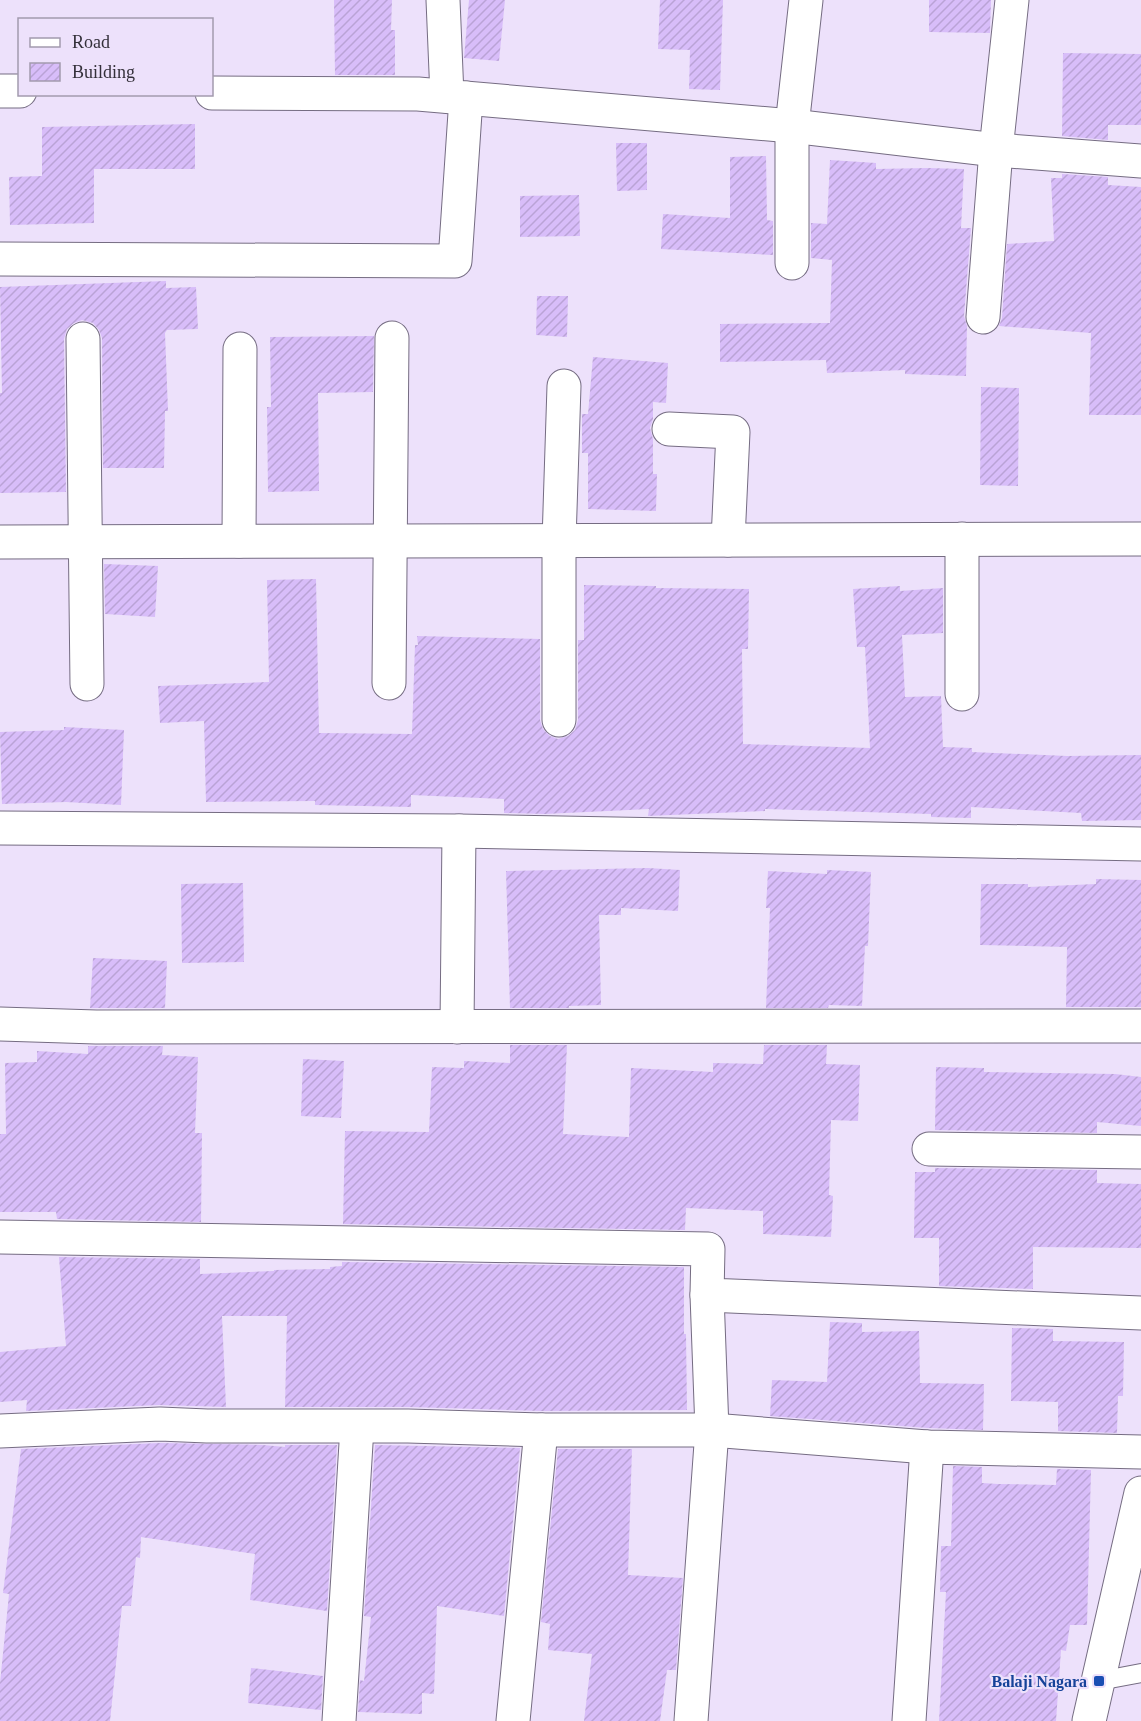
<svg xmlns="http://www.w3.org/2000/svg" width="1141" height="1721" font-family="'Times New Roman',serif">
	<style>
		.building { fill: url(#building-hatch) }
		.lines { fill: none; stroke-linecap: round; stroke-linejoin: round }
		.lane-casing { stroke: #756c82; stroke-width: 20 }
		.street-casing { stroke: #756c82; stroke-width: 35 }
		.secondary-casing { stroke: #756c82; stroke-width: 35 }
		.lane { stroke: #fff; stroke-width: 18 }
		.street { stroke: #fff; stroke-width: 33 }
		.secondary { stroke: #fff; stroke-width: 33 }
		.transit-dot { fill: #1a4fb4; stroke: #ede1fb; stroke-width: 2 }
		.labels { text-anchor: middle; dominant-baseline: central; stroke-width: 4.5; stroke-linejoin: round; paint-order: stroke }
		.transit-label { font-size: 16px; font-weight: bold; fill: #164399; stroke: #ede1fb; text-anchor: end }
	</style>
	<defs>
		<pattern id="building-hatch" width="6" height="6" patternUnits="userSpaceOnUse" patternTransform="scale(1.5)"><rect width="6" height="6" fill="#d8bdf9"/><path d="M-1 1l2-2M0 6l6-6M5 7l2-2" fill="none" stroke="#baa3d6"/></pattern>
	</defs>
	<rect width="100%" height="100%" fill="#ede1fb"/>
	<g class="building">
		<polygon points="334,0 392,0 391,30 395,30 395,75 335,75"/>
		<polygon points="469,0 505,0 499,61 464,58"/>
		<polygon points="660,0 723,0 720,90 689,89 690,50 658,49"/>
		<polygon points="929,0 991,0 990,33 929,32"/>
		<polygon points="1063,53 1141,54 1141,125 1108,125 1108,140 1062,136"/>
		<polygon points="195,124 195,169 94,169 94,223 10,225 9,177 42,176 42,127"/>
		<polygon points="616,143 647,143 647,190 617,191"/>
		<polygon points="766,156 767,220 773,221 773,255 661,249 663,214 730,218 730,157"/>
		<polygon points="830,160 876,163 876,169 928,168 964,169 961,228 971,228 964,316 967,326 966,376 905,374 905,370 827,373 826,360 720,362 720,324 830,323 832,260 811,258 811,223 827,224"/>
		<polygon points="1062,174 1108,177 1108,185 1141,187 1141,415 1089,415 1091,333 999,326 1002,318 1007,244 1054,241 1051,178 1062,178"/>
		<polygon points="579,195 580,236 520,237 520,196"/>
		<polygon points="166,281 166,288 196,287 198,329 167,330 165,333 168,411 165,411 164,468 103,468 102,338 99,330 93,323 82,320 74,323 67,329 64,339 66,492 0,493 0,393 2,393 0,287"/>
		<polygon points="537,296 568,296 567,337 536,335"/>
		<polygon points="374,336 373,392 318,393 319,491 268,492 267,407 271,407 270,337"/>
		<polygon points="593,357 668,363 666,403 653,402 653,419 650,428 653,439 653,474 657,474 656,511 588,509 588,453 582,453 582,414 588,414"/>
		<polygon points="981,387 1019,388 1018,486 980,485"/>
		<polygon points="104,564 158,566 155,617 105,614"/>
		<polygon points="316,579 319,733 412,734 415,645 418,645 417,636 540,639 540,720 543,729 550,736 558,739 568,736 575,730 578,720 578,640 584,640 584,585 656,586 656,588 749,589 748,649 742,649 743,744 870,748 865,647 857,647 853,589 900,586 900,591 943,588 943,633 902,635 905,697 941,696 943,747 972,748 972,752 1067,756 1141,755 1141,820 1082,821 1081,813 971,807 971,818 931,817 931,814 765,809 765,811 648,816 649,809 545,814 504,813 504,799 411,795 411,807 315,805 315,801 206,802 204,721 160,723 158,686 269,682 267,580"/>
		<polygon points="64,727 124,730 121,805 66,802 2,804 0,732 64,730"/>
		<polygon points="648,868 680,870 678,911 621,908 621,915 599,915 601,1005 569,1006 569,1008 510,1008 506,871"/>
		<polygon points="827,870 871,872 868,946 865,946 862,1006 829,1005 828,1008 766,1008 770,908 766,908 768,871 827,874"/>
		<polygon points="1096,879 1141,880 1141,1007 1066,1007 1067,947 980,945 981,884 1028,884 1028,887 1096,884"/>
		<polygon points="243,883 244,962 182,963 181,884"/>
		<polygon points="93,958 167,961 165,1008 90,1008"/>
		<polygon points="510,1045 567,1045 563,1134 629,1137 631,1068 713,1072 713,1063 763,1064 764,1045 827,1045 826,1064 860,1065 858,1121 831,1120 829,1195 833,1196 831,1237 763,1234 763,1211 686,1208 685,1230 343,1224 345,1131 429,1132 432,1067 464,1068 464,1061 510,1063"/>
		<polygon points="88,1046 163,1046 162,1055 198,1057 195,1133 202,1133 201,1222 57,1219 56,1212 0,1212 0,1134 6,1134 5,1063 37,1062 37,1051 88,1054"/>
		<polygon points="303,1059 344,1061 341,1118 301,1116"/>
		<polygon points="936,1067 984,1068 984,1072 1115,1074 1141,1077 1141,1126 1097,1122 1097,1133 935,1130"/>
		<polygon points="935,1168 1097,1170 1097,1183 1141,1184 1141,1248 1033,1247 1033,1289 939,1286 939,1238 914,1238 915,1172 935,1172"/>
		<polygon points="59,1257 200,1259 200,1274 274,1271 274,1270 330,1269 330,1267 342,1266 342,1262 684,1267 684,1334 686,1334 687,1410 541,1411 409,1407 285,1407 287,1316 222,1316 226,1407 159,1405 26,1411 27,1400 0,1402 0,1352 66,1346"/>
		<polygon points="830,1322 862,1323 862,1332 919,1331 920,1383 984,1384 983,1430 928,1428 770,1416 772,1380 827,1382"/>
		<polygon points="1012,1328 1053,1329 1053,1341 1124,1342 1123,1396 1118,1396 1117,1433 1058,1431 1058,1402 1011,1401"/>
		<polygon points="160,1443 263,1445 285,1447 285,1445 337,1445 327,1611 250,1600 255,1554 141,1537 140,1558 136,1557 131,1606 122,1606 110,1721 0,1721 0,1683 9,1594 3,1593 21,1449"/>
		<polygon points="375,1445 520,1448 504,1616 437,1606 434,1694 422,1693 422,1714 358,1712 360,1680 364,1681 371,1617 364,1616"/>
		<polygon points="558,1449 632,1449 628,1575 683,1578 676,1670 667,1670 660,1721 584,1721 592,1654 548,1650 550,1624 541,1622"/>
		<polygon points="953,1466 982,1467 982,1483 998,1484 1056,1485 1057,1469 1091,1470 1087,1625 1070,1625 1066,1651 1061,1650 1056,1721 939,1721 946,1592 940,1592 941,1546 951,1546"/>
		<polygon points="251,1668 323,1676 321,1710 248,1703"/>
	</g>
	<g class="lines">
		<g class="lane-casing">
			<polyline id="lane" points="1099,1681 1141,1673"/>
		</g>
		<g class="street-casing">
			<g id="street">
				<polyline points="443,0 447,96"/>
				<polyline points="0,91 20,91"/>
				<polyline points="212,93 418,94 792,126 996,150 1141,161"/>
				<polyline points="0,259 455,261 466,98"/>
				<polyline points="792,263 792,126 806,0"/>
				<polyline points="983,317 996,150 1012,0"/>
				<polyline points="83,339 87,684"/>
				<polyline points="669,429 733,432 728,540"/>
				<polyline points="962,539 962,694"/>
				<polyline points="239,541 240,349"/>
				<polyline points="0,542 1141,539"/>
				<polyline points="389,683 392,338"/>
				<polyline points="559,720 559,541 564,386"/>
				<polyline points="0,828 459,831 1141,844"/>
				<polyline points="0,1024 96,1027 1141,1026"/>
				<polyline points="457,1027 459,831"/>
				<polyline points="929,1149 1141,1152"/>
				<polyline points="0,1237 708,1249 707,1295 1141,1313"/>
				<polyline points="0,1431 160,1424 207,1426 408,1426 541,1430 712,1430 927,1447 1141,1452"/>
				<polyline points="339,1721 357,1427"/>
				<polyline points="513,1721 541,1430"/>
				<polyline points="691,1721 712,1430 707,1295"/>
				<polyline points="909,1721 927,1447"/>
			</g>
		</g>
		<g class="secondary-casing">
			<polyline id="secondary" points="1089,1721 1141,1493"/>
		</g>
		<use href="#lane" class="lane"/>
		<use href="#street" class="street"/>
		<use href="#secondary" class="secondary"/>
	</g>
	<rect class="transit-dot" x="1093" y="1675" width="12" height="12" rx="3"/>
	<g class="labels">
		<g class="transit-label">
			<text x="1087" y="1681">Balaji Nagara</text>
		</g>
	</g>
	<rect x="18" y="18" width="195" height="78" fill="#ede1fb" stroke="#a39aae" stroke-width="1.5"/>
	<rect x="30" y="38" width="30" height="9" fill="#ffffff" stroke="#a39aae" stroke-width="1.5"/>
	<text x="72" y="48" font-size="18" fill="#34303a">Road</text>
	<rect x="30" y="63" width="30" height="18" fill="url(#building-hatch)" stroke="#a39aae" stroke-width="1.5"/>
	<text x="72" y="78" font-size="18" fill="#34303a">Building</text>
</svg>
